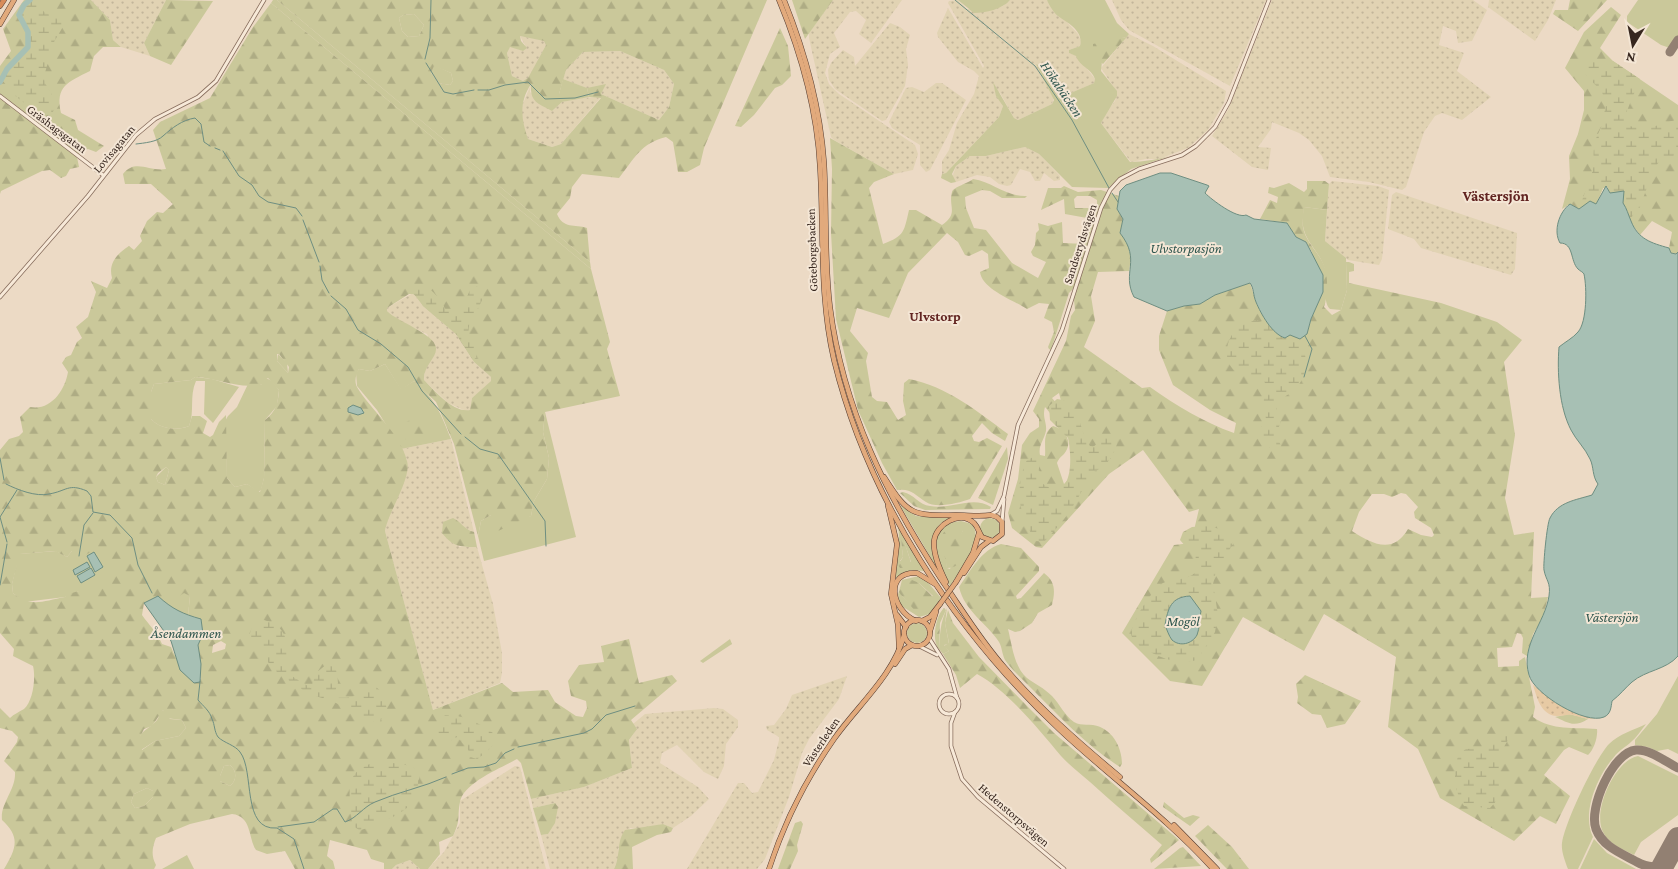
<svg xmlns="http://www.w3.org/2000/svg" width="1678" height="869" font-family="'Crimson Pro',serif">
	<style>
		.farmland { fill: url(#farmland-dots) }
		.green { fill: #cac89a; fill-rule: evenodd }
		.forest { fill: url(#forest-firs); fill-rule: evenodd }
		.wetland { fill: url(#wetland-marsh); fill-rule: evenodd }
		.sand { fill: url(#sand-dots) }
		.water { fill: #a7c0b4; stroke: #6e8e81 }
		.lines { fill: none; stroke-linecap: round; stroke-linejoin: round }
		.stream { stroke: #6e8e81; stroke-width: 1 }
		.river { stroke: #a7c0b4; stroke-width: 5.5 }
		.taxiway { stroke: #928072; stroke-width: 9 }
		.runway { stroke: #928072; stroke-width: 22 }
		.tertiary-casing { stroke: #866c5c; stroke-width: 4.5 }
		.trunk-casing { stroke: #543b30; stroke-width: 5.5 }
		.motorway-casing { stroke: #543b30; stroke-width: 5.5 }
		.tertiary { stroke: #f7e9d8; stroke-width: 3 }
		.trunk { stroke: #e2aa7c; stroke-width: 4.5 }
		.motorway { stroke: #d78c5a; stroke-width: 4.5 }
		.trunk-bridge-casing { stroke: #543b30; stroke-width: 5.5; stroke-linecap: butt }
		.trunk-bridge { stroke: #e2aa7c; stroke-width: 4.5 }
		.labels { text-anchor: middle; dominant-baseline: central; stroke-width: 4; stroke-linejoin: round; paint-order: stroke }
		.street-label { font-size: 12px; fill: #37271f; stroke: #f4e6d5 }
		.water-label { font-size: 14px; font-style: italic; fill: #2f564e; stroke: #f4e6d5 }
		.neighbourhood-label { font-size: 14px; font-weight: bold; fill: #622421; stroke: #f4e6d5 }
		.quarter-label { font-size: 15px; font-weight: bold; fill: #622421; stroke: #f4e6d5 }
	</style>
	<defs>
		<pattern id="farmland-dots" width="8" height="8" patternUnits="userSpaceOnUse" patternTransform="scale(1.25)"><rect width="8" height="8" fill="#e1d3b3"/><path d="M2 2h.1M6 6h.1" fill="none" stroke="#c2b59a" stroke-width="1.8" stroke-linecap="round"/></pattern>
		<pattern id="forest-firs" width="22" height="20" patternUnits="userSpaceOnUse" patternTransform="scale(1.25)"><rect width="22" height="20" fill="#cac89a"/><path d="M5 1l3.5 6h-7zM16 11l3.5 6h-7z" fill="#aeac84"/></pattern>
		<pattern id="wetland-marsh" width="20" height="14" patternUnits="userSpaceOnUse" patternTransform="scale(1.25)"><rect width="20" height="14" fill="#cac89a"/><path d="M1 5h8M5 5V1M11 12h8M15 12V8" fill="none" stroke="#aeac84"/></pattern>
		<pattern id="sand-dots" width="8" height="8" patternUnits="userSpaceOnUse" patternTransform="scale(1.25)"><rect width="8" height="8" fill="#e7caa4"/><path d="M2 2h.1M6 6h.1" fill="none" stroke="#c7ae8d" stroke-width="1.8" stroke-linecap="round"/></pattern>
	</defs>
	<rect width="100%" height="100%" fill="#ecdac5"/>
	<g class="farmland">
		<polygon points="91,0 166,0 144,43 150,56 121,47 113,40 110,20"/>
		<polygon points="833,0 902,0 871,43 859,34 866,20 856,11 850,12 834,33 840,47 830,54 825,73 829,84 839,94 915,145 918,154 913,170 894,174 834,140 831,137 809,38 809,33"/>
		<polygon points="958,0 967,9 995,8 1003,6 1010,0 1047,0 1078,34 1081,41 1080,46 1069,50 1069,53 1077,56 1095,79 1094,83 1060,98 1042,71 1040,66 1036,64 1054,96 1052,104 1018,120 1014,118 999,91 1003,106 999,117 946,173 942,174 942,161 949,150 957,123 974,94 979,76 974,71 958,62 938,37 937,33 948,8 983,68 984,66 948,3 949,1"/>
		<polygon points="1112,0 1266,0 1230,86 1129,30 1121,20"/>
		<polygon points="1272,0 1473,0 1487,10 1472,41 1458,43 1456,31 1443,26 1439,45 1464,53 1457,71 1491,97 1462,120 1442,113 1435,116 1424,132 1406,187 1402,190 1369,182 1330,177 1322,156 1309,140 1299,133 1272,122 1271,129 1258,147 1271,148 1268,170 1252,167 1212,136 1228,110"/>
		<polygon points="1489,0 1556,0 1548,20 1535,41 1488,7"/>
		<polygon points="890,23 900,27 910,35 906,49 908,65 905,86 886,120 882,121 835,89 829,80 828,70 831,63 843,50 854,57 855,66"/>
		<polygon points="1129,34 1153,46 1226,91 1224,103 1208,130 1188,148 1159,159 1146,159 1131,162 1101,123 1107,111 1115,101 1117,92 1101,68"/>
		<polygon points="520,36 537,39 544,41 546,45 528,79 523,81 512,76 507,53 510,46 523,51 525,45"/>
		<polygon points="620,51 664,70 674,84 669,107 659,120 601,94 605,85 589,89 563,79 566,70 583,52"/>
		<polygon points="936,83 942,83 966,100 930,170 926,172 920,165 920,145 892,128 889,122 906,88 912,87 924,92"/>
		<polygon points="531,84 530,92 552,111 562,102 582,98 601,97 561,144 552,147 528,139 522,123 522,106"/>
		<polygon points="1025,147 1039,154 1060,176 1060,180 1054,181 1044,173 1040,181 1035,181 1030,172 1020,169 1011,185 1007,186 999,184 990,177 977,175 956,182 952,178 956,166 970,156 986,156"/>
		<polygon points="1332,181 1378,186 1389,190 1382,259 1379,265 1348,260 1325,241 1329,184"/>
		<polygon points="1396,192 1517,233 1515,269 1511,275 1421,248 1414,239 1388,229 1392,195"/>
		<polygon points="413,293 423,306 456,334 474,362 491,377 491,381 487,386 472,398 470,410 466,411 448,403 424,380 425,368 435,352 427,334 402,323 387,311 387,308"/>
		<polygon points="451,439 474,532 462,527 458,521 459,547 477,547 493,604 502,653 502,673 500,683 433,710 385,531 387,520 406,472 407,460 401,449"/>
		<polygon points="847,676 839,699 809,739 802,753 789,797 765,859 757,869 687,869 738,783 744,783 752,793 758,792 774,760 779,740 779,737 767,730 766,726 774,725 786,709 792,695"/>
		<polygon points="714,708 723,709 738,720 738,727 726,744 724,766 718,779 704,772 677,745 662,753 660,763 698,787 709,799 691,816 673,828 663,824 642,829 630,828 618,849 619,856 614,869 550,869 541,835 548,834 555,803 533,808 531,799 584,787 632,768 629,740 637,729 633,724 645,714"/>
		<polygon points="515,766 520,767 546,869 428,869 444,852 460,823 460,801"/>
		<polygon points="410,860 420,869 392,869 396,865"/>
	</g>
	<g class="green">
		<polygon points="273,0 277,0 590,262 591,269 271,3"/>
		<path d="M958,0h52c-7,9 -25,13 -36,13z"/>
		<path d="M1047,0h58l12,23 12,11 -3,4 -3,-1 -21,24 -1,10 16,20v5l-16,27 29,39c13,0 31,-3 43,-7l-42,14 -23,19 -36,-1 -33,-33 -14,-7 -39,9h-16l-14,10 -4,8 4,8 -5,1 -10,-5 1,-4 4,-1 53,-56 4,-11 -7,-10 -3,-14 21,36 4,2 34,-16 2,-4 -18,-36 5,2 1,6 17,26 35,-15 1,-4c-4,-11 -15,-12 -19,-23l-7,-3v-3l11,-4c4,-15 -12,-23 -22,-30 -4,-3 -9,-11 -11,-16z"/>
		<polygon points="1638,0 1678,0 1678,37 1670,48 1661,45 1627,22 1627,16"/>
		<polygon points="414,14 424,25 419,36 408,37 402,31 399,18 403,15"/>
		<polygon points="434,65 451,73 453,81 450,85 439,83 431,73"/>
		<path d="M563,79l24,9 2,9 -27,5 -10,9c-15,-8 -22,-9 -21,-27l28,10z"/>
		<path d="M1304,207l23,3 -2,31 21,17 1,32 -6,20 -11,-1c-8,-8 -3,-27 -5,-38 -2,-16 -19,-27 -22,-45 -1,-5 0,-13 1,-19z"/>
		<polygon points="278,354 287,363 288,373 277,361"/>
		<path d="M385,364l16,25 13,-8c22,19 26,31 37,58l-50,10 -24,-39 -20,-24 -1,-13 3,-4 11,2z"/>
		<path d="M195,377l17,2 27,8 -26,36 -9,-9 1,-33h-9c-7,15 -1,31 -7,45 -13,5 -29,3 -38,-7v-27l3,-8 37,-4z"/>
		<polygon points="266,378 272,381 279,390 277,406 265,420 264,478 261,490 258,492 247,484 235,487 227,478 225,421 228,416 237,407 248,384 261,385"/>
		<polygon points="545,412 576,537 484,561 478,536 481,521 491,515 497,515 496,524 531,516 534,501 547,479 549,458 543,432"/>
		<polygon points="166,467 169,470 165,485 158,482 156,477"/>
		<path d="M900,505l16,11 34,2c-24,9 -15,33 -12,52z"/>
		<circle cx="990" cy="528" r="10"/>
		<path d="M961,521l11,3c13,19 -12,46 -22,62 -12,-22 -28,-62 11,-65zM963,530l-4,8 2,4 -11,27 -3,-1 -1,-15z"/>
		<path d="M898,526l27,45 -14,-1 -16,8 4,-43zM901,540l3,1 7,21 -11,-1 3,-4z"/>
		<polygon points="106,542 190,596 188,616 140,601 120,577 104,591 84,599 79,591 65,597 24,602 13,593 12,584 19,554 56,551 67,557 72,551"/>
		<path d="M919,576l7,4 15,18 -11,16 -11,3 -19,-12 -2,-10 4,-15zM919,583l14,13 -24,7 -8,-8z"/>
		<path d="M947,608l-2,15 4,21 -5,1 5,6 -6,3 -4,-5c1,-15 1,-26 8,-41z"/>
		<circle cx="917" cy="633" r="10"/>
		<polygon points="1678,676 1678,754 1668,749 1657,751 1648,747 1635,745 1635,740 1657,714"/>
		<path d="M163,710l7,9 12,1 4,8 -7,8 -24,5 -14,9c-6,-21 7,-18 16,-30 3,-4 1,-7 6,-10z"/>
		<path d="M1569,714l19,5c-15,10 -22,2 -33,-2z"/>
		<path d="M1646,724c-5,6 -9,13 -15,18 -5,5 -12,8 -17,15 -16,18 -33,56 -21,80l-15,32h-10c-3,-8 -7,-18 -6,-26 3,-21 33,-84 47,-99 10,-10 25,-14 37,-20z"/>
		<path d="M1638,756l40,20v39l-37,27 -7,13c-12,-6 -25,-11 -31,-23 -11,-21 12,-72 35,-76z"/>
		<path d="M230,765c7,5 7,16 0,21l-10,-5v-5l4,-10z"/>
		<polygon points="147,788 153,791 153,797 144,806 135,808 131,802 134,794"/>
		<polygon points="1594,839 1607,853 1636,869 1580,869"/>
		<polygon points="187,855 194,869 162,869"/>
	</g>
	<g class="forest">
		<path d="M24,0h67l19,20 3,20 8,7h-18l-9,9 -4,15c-22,11 -35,15 -29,42l14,7 3,10 26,16 -8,6 -8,-3 -7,2 -4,6 2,10 -9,2 -4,7 -5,2 -11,-8 -8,1 -41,20 -1,3v-128l11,-15 -8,-22z"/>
		<polygon points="166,0 213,1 171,65 150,56 144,43"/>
		<path d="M277,0h490l-63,148 -4,17 -13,7h-9l-5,-30 -7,-5c-25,6 -32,22 -47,41l-37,-4 -10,13 -2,11 -13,16c6,15 18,10 30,14l3,34zM414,14l10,11 -5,11 -11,1 -6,-6 -3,-13 4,-3zM520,36l24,5 2,4 -18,33 -5,3 -11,-5 -5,-23 3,-6 13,4 4,-3 -6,-7zM620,51l44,19 10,14 -5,23 -10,13 -58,-26 5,-10 -19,4 2,9 12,1 -40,46 -9,3 -24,-8c-7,-20 -9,-37 3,-55 10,7 8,19 28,10l7,-24 17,-18zM434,66l17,7 2,8 -3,4 -11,-2 -8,-10z"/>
		<polygon points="792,0 833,0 805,39"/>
		<polygon points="1570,0 1607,0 1578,31 1553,14 1555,10 1568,10"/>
		<path d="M271,3l320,266 19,73 -3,7 13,47 -75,16 -2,20 6,26 -2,21 -13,22 -3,15 -33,15 -4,-2 2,-14h-5l-10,6 -3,15 -24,-92 -18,-42 -22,-21 -13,9 -16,-26 -15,7 -11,-2c-3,5 -5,12 -2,18 13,22 44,47 50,74 5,17 -19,51 -22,70l48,179 69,-27 11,9 35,-2 7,12 21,14 7,1 4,-9 -1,-7 -15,-5 -3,-15 11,-16 25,-3 -3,-16 28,-7 10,44 33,-8 5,6 -46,39 6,9 -8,11 3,28 -48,19 -53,12 -10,-36 -4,-4c-16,9 -54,24 -57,43 -3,15 1,18 -7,34l-14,6 1,12 -12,15h-8l-10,-9 -14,5 -4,4h-8v-6l-13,-4 -4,-9 -37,-10 -3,16 6,5 2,8h-40l-10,-18 -18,3 -11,-4c-8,-12 -4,-34 -24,-36l-42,10 -34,14c-4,10 -5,18 0,27l-2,4h-150c12,-20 17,-32 -2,-49 -2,-17 14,-30 13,-48l-11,-11 13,-19 1,-5 -6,-6 -12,-3v-20l10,10c4,-4 9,-6 14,-9 9,-8 12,-31 9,-43l-20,-10 1,-7 -14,-16v-183l9,-11 10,-3 4,-4 -3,-15 10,-10c21,4 35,-17 38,-35l-6,-9 4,-6 5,-2 6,-13 5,-4 -6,-11 12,-10 8,-25 -5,-11 16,7 5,-10c-4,-15 5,-24 17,-32l5,4 8,-9 -2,-5 7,-15 10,-9 6,1 10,-9 -22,-20h-26l-2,-10c12,-16 27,-2 43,-5l-13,-39 7,-8 50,-24 43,-71zM409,294h4l5,3 5,9 33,28 18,28 17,15v4l-19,17 -2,12c-17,3 -35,-19 -46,-30 -1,-14 13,-22 12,-32 -1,-14 -38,-26 -49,-37v-3zM277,354h2l10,13 -1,6 -11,-12zM195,377c23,1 42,12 65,8 6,-1 3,-5 8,-7l11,12c-1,14 -3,21 -14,30l-1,58 -4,14 -13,-8 -12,3 -8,-9 -1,-63 -7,7 -6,13 -3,2 -7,-4 4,-12 -7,-5h-8l-3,10c-12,5 -29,3 -38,-7v-27l3,-8 37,-4zM166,467l3,3 -4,15 -7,-3 -2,-5 2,-4zM98,548l11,19v11l-12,8 -29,8 -3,3c-22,4 -34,11 -52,-4l-1,-9 8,-30 35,-3 12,6 5,-6 10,6zM184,593l6,3 -2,20 8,2 7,16 -5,11 3,34 -5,2 -22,-27 -3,-7 -9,-3c-5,-12 -13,-19 -20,-29l2,-12 14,-7 4,4 4,-3 11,1zM221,641l5,3 -1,5 -13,4 1,-8zM163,710l3,8 16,2 4,8 -7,8 -24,5 -13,9 -2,-13 4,-8 8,-3zM230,765c7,5 7,16 0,21l-10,-5v-5l4,-10zM147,788l6,3v6l-9,9 -9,2 -4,-6 3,-8z"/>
		<polygon points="1611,7 1621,15 1600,48 1613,61 1678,105 1678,252 1676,254 1671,253 1669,248 1672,232 1652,221 1640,235 1632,224 1623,203 1608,190 1608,187 1603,188 1596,204 1579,209 1570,204 1562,209 1570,179 1569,156 1578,134 1584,110 1584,91 1565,68 1584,32"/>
		<polygon points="780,28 788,46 791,76 782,85 775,88 754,115 741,127 735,126"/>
		<polygon points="1123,37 1126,38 1103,64 1093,56 1093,44"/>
		<path d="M830,138l64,36 -20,8 -5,6 14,56c22,-8 21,-13 26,-34h7l26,15c17,-12 6,-18 10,-33 1,-5 17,-9 21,-13 20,3 33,18 54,17l-2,2h-23l-12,-7 -8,-1 -17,7 1,11 8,20 12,2 26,33 26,15 8,-16 -13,-6 -2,-4 4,-7 1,-12 3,-3 -1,-7 10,3 14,-4 1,21 22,1 2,-26 -22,-4 -1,-15 -23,11 7,-22h13l3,-2 14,6 23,-2 18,6 -2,13 6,10 -3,14c11,13 12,21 9,38l-31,1 -7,24 4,25 -11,26 58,41 8,-1c27,19 53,35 84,46l2,-10 -26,-13 -37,-25 -14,-35v-14l8,-25 17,-5 16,-2 15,-9 35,-12 6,19 19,30 15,3 17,-1 4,-15 8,-18 -7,-49 -6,-10 -10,-5 -9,-14 -27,-4 10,-19 7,3 1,-6 -10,-4 1,-6 5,1 15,-5 15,9 3,-3v-8h18l4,3 -2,26 -23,-3c0,6 -2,14 -1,20 2,13 13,23 19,34 7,12 6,34 2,46l8,8 9,-5 6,-20 -1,-28h3l5,2v7l-5,1v11l92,20 56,19 25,18 -18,22 11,73 -10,63 9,37 20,-3 -3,66 17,-1 -5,21 -10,16 -6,22 -5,-3 1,-15 -2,-4 -4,-1 -5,14 -15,1 1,19 21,-1v-5l6,-4 10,50 -2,10c20,14 40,10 64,12 1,8 -3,21 -9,26l-19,-8 -5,3 -20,25 26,21 -14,28 -16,-8 -26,25 -74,-43 -22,-49 -30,-22 8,-70 -72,-43 -20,37 -61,-34 -41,69 -32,-5 -48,-48 52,-88 17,-2 8,-34 -10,3 -46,-62 -34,24 -67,74 -6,-1 -24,-19 -4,-15 10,-34 4,-34 8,-12 9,-6v-8l-6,-8 33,-70 5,-25 4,-6 -2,-21 -4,4 -18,57 -2,-1 -1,-2 6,-15 -2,-10 -8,-4 5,-14 -10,-1 -12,6c-14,-9 -45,-20 -47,-37l9,-4 -1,-14 -6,-4 -13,6 -4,-1 -7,-13 -11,-9 -39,40 -19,45 -32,-10 -7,23 18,22 -2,8 6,36 5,4 10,1 11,18 8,-5 -3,-14 1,-18 5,-4c37,7 68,32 99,55l-3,7 -13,-8 -10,-10 -10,13 2,5 5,1 8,-4 15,8 -32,53c-11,4 -34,10 -44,3 -11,-7 -15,-14 -29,-12l-15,-27 -24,-53 -22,-91 -5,-86 1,-64zM1077,196h13l7,4v4l-3,4h-19l-1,-9zM1059,393l19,76 -14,15 -7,-21c2,-5 4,-6 7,-9 10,-12 1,-25 -11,-28 -11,7 -7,19 -8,30l-5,-1c-2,-9 4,-15 6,-24 1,-10 -4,-13 -1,-24l5,6 13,-2 -11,-13zM1401,493l5,1 12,13 -4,5 1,6 16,10 3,7 -2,2 -11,-2 -13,-6c-15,26 -36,15 -56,2l7,-19 13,-18h12l8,3z"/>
		<circle cx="413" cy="431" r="11"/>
		<polygon points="1007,447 1008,459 993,505 978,498"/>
		<path d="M903,492c11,2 16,13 27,14 22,4 42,-11 61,1l-1,2 -65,1 -11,-4 -14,-13z"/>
		<path d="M453,518c9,4 10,11 21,14l3,15c-17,0 -24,0 -35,-14l1,-11z"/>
		<path d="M958,525l5,5c-6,12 7,38 -16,38l-6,-31 3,-5z"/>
		<polygon points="901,540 904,540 911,563 904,568 900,568 898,565 903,557"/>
		<path d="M1001,544l20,4 18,19v4l-23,25 1,3 4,-1 23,-25c12,9 11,19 8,32l-14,8 -6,10 -12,8 -5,1 -7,-3c4,16 6,38 19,49 8,6 17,10 25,18 8,8 12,19 22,26 6,4 12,2 19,3 19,3 29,22 29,39l-2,3c-33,-21 -59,-49 -86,-76 -10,-10 -21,-20 -29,-31 -3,-6 -3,-13 -6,-18 -13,-20 -34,-30 -40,-55 12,-17 22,-37 42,-43z"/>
		<polygon points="912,580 919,583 935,599 930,609 918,614 901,595 899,592 903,585"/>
		<path d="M944,608l2,2 -6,13 -1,26c-8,-9 -3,-34 5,-41z"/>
		<path d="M948,610l5,13 26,34 49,50 26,26 125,107 -28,23 -1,-4 12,-14c-24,-21 -49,-42 -72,-63 -10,-9 -21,-17 -29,-26 -22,-26 -54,-66 -84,-82l-17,14 -4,-13 -13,-21 6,-3 -5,-5 5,-3 -4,-20z"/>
		<polygon points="730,639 732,644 703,663 700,661"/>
		<polygon points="1305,675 1361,701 1345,724 1327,728 1321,715 1312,714 1297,703 1298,697 1296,684"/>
		<polygon points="1164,802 1184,818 1193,815 1200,817 1190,826 1163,807"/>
		<polygon points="555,803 558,807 555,823 548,834 541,835 533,808"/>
		<polygon points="801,821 803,824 797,845 798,851 790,869 778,869 795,823"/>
		<path d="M663,824l10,4 -2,4 -14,3 -25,12 1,22h-19c7,-13 2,-27 11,-39z"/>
		<polygon points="1208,825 1232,847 1249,869 1227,869 1195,836"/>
		<polygon points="1183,847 1201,866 1154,869 1180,848"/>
	</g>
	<g class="wetland">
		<polygon points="30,0 36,0 44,12 62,21 64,25 54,42 44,76 45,83 55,100 55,109 51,114 43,116 19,99 1,79 7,69 28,47 28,32 19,15 24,5"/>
		<polygon points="1602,60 1613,61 1640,79 1624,118 1629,126 1646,129 1678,119 1678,154 1660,161 1654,168 1640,207 1630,219 1623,203 1621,191 1610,193 1608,187 1603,188 1596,204 1579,209 1593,170 1594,143 1602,125 1606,104 1602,92 1582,71 1586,63"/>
		<path d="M418,286c15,1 21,12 28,24l10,4 5,-5 11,-23 6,1 6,6c-2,13 -12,21 -15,33 -3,11 10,21 8,31l-4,3 -17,-26 -33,-28 -10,-13z"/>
		<path d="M1256,320l12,4 7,8 25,7c8,17 9,37 -6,51 -7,6 -13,8 -18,15l1,7 5,4c-3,18 -9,10 -1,30l-2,3 -6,1 -10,-7 -6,-9 9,-15 -3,-16 3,-18 -2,-4c-9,-4 -23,-5 -30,-11 -13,-12 -7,-36 7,-44 4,-3 10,-4 15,-6z"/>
		<path d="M1057,399c26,3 20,30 33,47l3,1 11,-9 9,1 4,4c-3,15 -13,25 -27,31 -13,29 -24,45 -46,68l-8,-1c-18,-26 -21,-51 -10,-80l9,-5 4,4v9l4,15c31,20 29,-28 25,-46l-18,-18 -1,-14z"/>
		<path d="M1205,526l16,3 11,7 1,8 -17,27 -3,13 5,31 -3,17 -18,28c-17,4 -32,0 -47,-8 -7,-4 -15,-8 -18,-15 -5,-10 21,-49 31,-54 11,-5 22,-2 32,-10l1,-23 -10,-3 -6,-7 3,-8 9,-5zM1176,598l25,13 -1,13 -17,20 -11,-5 -7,-14 5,-20z"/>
		<path d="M264,620c29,8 22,29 23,53l24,15 5,-15 12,-10 9,8 1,12 -5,14c18,3 27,-2 42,-11l8,7 4,15 -7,14h-6l-42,-21 -23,-7 -30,-20 -10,-10 -6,-15 -14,-13 5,-15z"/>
		<path d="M445,715c20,0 32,7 48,18l2,9 -8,10 -10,7 -7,-2 -2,-8 -11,-12 -12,7 -7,-2c-2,-11 -1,-17 7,-27z"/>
		<path d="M1504,729l6,2 1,3c-3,7 -9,15 -11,22 -5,21 9,34 -10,52l-26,-2c-11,-17 -11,-34 -5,-53l7,-4 19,-1z"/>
		<path d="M376,762c11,1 33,0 42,9 5,6 -5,31 -10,36 -9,8 -37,22 -49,23l-7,-5c-1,-31 -12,-53 24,-63z"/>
	</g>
	<path class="sand" d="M1533,685l28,21 35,12c-9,2 -15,-1 -23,-3 -6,-1 -10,1 -16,1 -16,-1 -20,-18 -24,-31z"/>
	<g class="water">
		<path d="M1160,173h11l36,12 2,1 -4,7c7,7 32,26 41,22l8,4 33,4 9,14 10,5 17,33v17l-12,27 -4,15 -7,5 -10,-4 -5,3c-13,-4 -24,-24 -29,-36 -3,-7 -2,-14 -6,-19l-35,12 -15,9 -16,2 -17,5 -33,-14c-13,-25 8,-36 -14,-64l3,-14 -6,-10 3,-18 6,-6z"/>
		<path d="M1606,186l4,7 14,-2 -1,12c4,6 5,11 8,18 7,18 20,22 38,27l2,5 5,1 2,-2v404c-12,14 -32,14 -46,26 -6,5 -12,13 -20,19 -1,6 -1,13 -8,16 -19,8 -70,-23 -75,-42 -9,-30 16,-52 20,-79 2,-14 -3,-15 -5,-26 -1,-5 3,-47 6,-52 8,-16 26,-18 42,-23l6,-11c-6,-8 -4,-17 -8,-25 -5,-11 -14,-19 -19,-29 -12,-23 -14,-58 -12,-83 6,-5 14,-9 19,-15 9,-10 9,-44 6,-58 -1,-2 -4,-3 -6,-5 -8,-8 -4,-26 -18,-26 -7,-12 -1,-31 10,-39l9,5 11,-8 6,3z"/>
		<polygon points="353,405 361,408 364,413 358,415 348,412 348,408"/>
		<polygon points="94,552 103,567 95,572 87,556"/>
		<polygon points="87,562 90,567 75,575 73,570"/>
		<polygon points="91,568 95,575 81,583 77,576"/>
		<path d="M158,596c14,13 25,18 43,23l2,15 -5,11 3,19 -1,18 -6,1 -14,-13 -9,-29 -27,-38z"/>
		<path d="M1190,596l11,15c-2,8 -1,17 -4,24 -5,9 -17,12 -25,5 -3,-4 -5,-10 -7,-15 3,-17 6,-28 25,-29z"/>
	</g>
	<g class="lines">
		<g class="stream">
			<polyline points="955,0 1035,66 1072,120 1109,188"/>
			<polyline points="425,59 430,38 431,0"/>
			<polyline points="426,63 444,92 453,94 474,90"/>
			<polyline points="478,90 489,90 505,85 528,82 545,99 575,98 598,92"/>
			<path d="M136,144c8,-1 21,-2 27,-8 9,-8 19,-16 32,-18l6,6 3,18 6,4"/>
			<polyline points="215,148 220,150"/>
			<polyline points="223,151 239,176 252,185 259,196 268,202 296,208 302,216"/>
			<polyline points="1112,193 1118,202"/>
			<polyline points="303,220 319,262"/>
			<polyline points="320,266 322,280 329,293"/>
			<polyline points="331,296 346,309 358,330 381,344 408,367 422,391 461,434"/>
			<polyline points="1304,377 1312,349 1305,336"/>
			<polyline points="465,437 480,449 498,454 545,521 546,546"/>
			<polyline points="0,458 4,480"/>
			<path d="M6,484c12,6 30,13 43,10 18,-3 19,-11 38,-3l4,5 2,16 17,3 22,23 6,27 14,28"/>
			<polyline points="7,542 0,517 17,490"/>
			<polyline points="79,556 84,525 93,513"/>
			<polyline points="0,585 7,544"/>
			<path d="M200,682l-2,18c5,6 12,11 14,19 3,6 2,12 6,18 6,6 17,8 22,15 15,19 1,79 37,76l17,11 10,30"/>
			<polyline points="518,747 584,733 592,729 606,715 635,706"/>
			<polyline points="452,774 468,768 484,767 496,763 505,753 514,749"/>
			<path d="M278,827l36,-5 19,-13h4l8,13c12,-4 18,-15 30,-20 23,-10 49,-15 71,-25"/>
		</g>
		<polyline class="river" points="0,82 7,69 28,47 28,32 19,15 24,5 30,0"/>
		<g class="taxiway">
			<polyline points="1670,52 1678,40"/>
			<path d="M1665,863c-9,6 -19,4 -28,-1 -16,-9 -34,-15 -41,-33 -8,-21 17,-77 40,-79 14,-1 30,12 42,18"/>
		</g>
		<polyline class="runway" points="1661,869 1678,838"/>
		<g class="tertiary-casing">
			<g id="tertiary">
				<polyline points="0,96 103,175"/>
				<polyline points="0,297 88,196 136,135 155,119 198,97 216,81 264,0"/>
				<polyline points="992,514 997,511 1004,496 1018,425 1062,330 1101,208 1110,190 1120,179 1139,169 1182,155 1196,146 1215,127 1229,102 1269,0"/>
				<polyline points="1002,522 1004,499"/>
				<polyline points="929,638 949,669 957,698"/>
				<polyline points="919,646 937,655"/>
				<circle cx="949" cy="704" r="10"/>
				<polyline points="955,712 951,723 951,746 962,779 978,797 1064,869"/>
			</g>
		</g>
		<g class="trunk-casing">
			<g id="trunk">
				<path d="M779,0c22,53 38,110 41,167 4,65 -1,129 14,193 34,140 121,271 225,369 51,48 107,88 154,140"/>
				<path d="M784,0c21,52 36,106 40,162 3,48 0,97 6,145 13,102 57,190 113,275 20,29 38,59 62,86 34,40 74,75 115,109"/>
				<polyline points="0,24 14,0"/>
				<path d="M884,477c24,38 28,39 72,38 12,0 23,2 35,0l6,2 5,5v12l-9,7 -11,-4c-3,-4 -4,-10 -8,-14 -14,-13 -38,1 -40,18 -1,14 6,29 12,41"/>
				<polyline points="888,506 897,544 891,594 898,625 899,648"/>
				<polyline points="964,573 981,547 989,541"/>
				<polyline points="956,582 973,553 979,533"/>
				<polyline points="897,615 906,627"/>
				<circle cx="917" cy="633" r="13"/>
				<path d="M916,621c-25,-11 -32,-50 1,-48l18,11"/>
				<polyline points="922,621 930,617 940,604"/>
				<polyline points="930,631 936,612"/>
				<polyline points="895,664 905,649 912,645"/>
				<polyline points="1174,825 1217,869"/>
				<path d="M769,869c15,-46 37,-90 65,-130 23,-33 60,-64 70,-104"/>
			</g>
		</g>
		<g class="motorway-casing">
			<polyline id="motorway" points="0,6 4,0"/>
		</g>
		<use href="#tertiary" class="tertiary"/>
		<use href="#trunk" class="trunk"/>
		<use href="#motorway" class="motorway"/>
		<g class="trunk-bridge-casing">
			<polyline id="trunk-bridge" points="940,604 956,582"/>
		</g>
		<use href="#trunk-bridge" class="trunk-bridge"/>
	</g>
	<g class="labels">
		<g class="street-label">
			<text transform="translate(57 129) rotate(37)">Gräshagsgatan</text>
			<text transform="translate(114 149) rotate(-50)">Lovisagatan</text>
			<text transform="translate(1080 244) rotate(-72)">Sandserydsvägen</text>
			<text transform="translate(812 250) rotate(-92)">Göteborgsbacken</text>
			<text transform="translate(821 742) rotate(-56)">Västerleden</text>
			<text transform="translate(1014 815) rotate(41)">Hedenstorpsvägen</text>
		</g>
		<g class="water-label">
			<text transform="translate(1062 89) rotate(56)">Hökabäcken</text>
			<text x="1186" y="248">Ulvstorpasjön</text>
			<text x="1612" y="617">Västersjön</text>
			<text x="1183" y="621">Mogöl</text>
			<text x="186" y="633">Åsendammen</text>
		</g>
		<g class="neighbourhood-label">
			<text x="935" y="316">Ulvstorp</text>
		</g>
		<g class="quarter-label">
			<text x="1496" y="196">Västersjön</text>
		</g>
	</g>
	<g transform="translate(1633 45) rotate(190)" stroke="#f4e6d5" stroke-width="4" paint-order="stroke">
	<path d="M0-4L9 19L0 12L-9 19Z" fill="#37271f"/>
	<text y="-8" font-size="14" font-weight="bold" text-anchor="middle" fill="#37271f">N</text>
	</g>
</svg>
